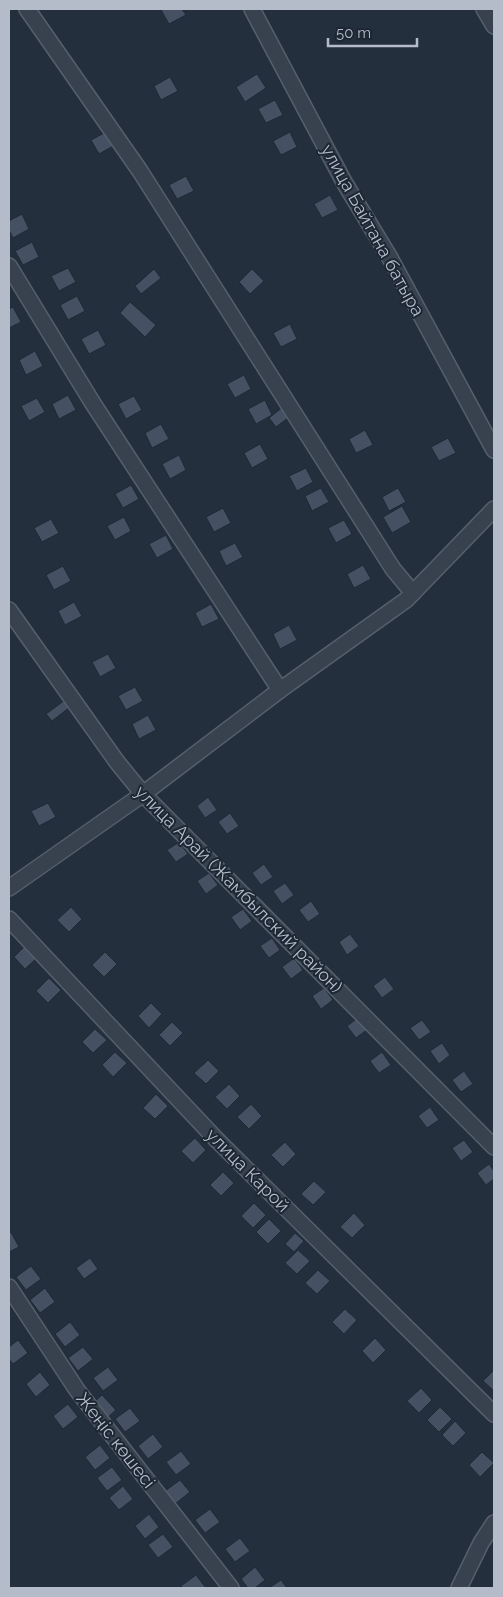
<svg xmlns="http://www.w3.org/2000/svg" width="503" height="1597" font-family="Raleway,sans-serif">
	<style>
		.building { fill: #455162; stroke: #1f2835 }
		.lines { fill: none; stroke-linecap: round; stroke-linejoin: round }
		.minor-casing { stroke: #565f6c; stroke-width: 18 }
		.minor { stroke: #38414e; stroke-width: 15 }
		.labels { text-anchor: middle; dominant-baseline: central; stroke-width: 4; stroke-linejoin: round; paint-order: stroke }
		.street-label { font-size: 18px; fill: #b4bcc9; stroke: #1d2633 }
	</style>
	<rect width="100%" height="100%" fill="#242f3e"/>
	<g class="building">
		<polygon points="163,9 182,9 186,15 169,24 161,10"/>
		<polygon points="257,74 266,88 245,102 236,87"/>
		<polygon points="170,77 178,91 161,100 154,86"/>
		<polygon points="275,100 283,115 266,123 258,109"/>
		<polygon points="108,131 115,145 99,154 91,140"/>
		<polygon points="290,132 297,147 281,155 273,141"/>
		<polygon points="186,176 194,191 177,199 169,185"/>
		<polygon points="330,195 338,210 322,218 314,204"/>
		<polygon points="22,214 29,229 13,238 9,230 9,221"/>
		<polygon points="32,242 39,257 23,265 15,251"/>
		<polygon points="68,268 76,282 59,291 51,276"/>
		<polygon points="154,269 161,278 141,294 135,286"/>
		<polygon points="252,269 264,281 250,294 239,282"/>
		<polygon points="77,296 85,311 68,320 60,305"/>
		<polygon points="130,302 156,325 145,337 120,313"/>
		<polygon points="13,307 21,322 9,328 9,309"/>
		<polygon points="290,324 297,339 281,347 273,333"/>
		<polygon points="98,330 106,345 89,354 81,339"/>
		<polygon points="35,351 43,366 26,375 19,360"/>
		<polygon points="244,375 251,389 235,398 227,384"/>
		<polygon points="68,395 76,410 59,419 52,404"/>
		<polygon points="134,396 142,410 126,419 118,404"/>
		<polygon points="37,398 45,412 29,421 21,406"/>
		<polygon points="265,400 272,415 256,424 248,409"/>
		<polygon points="284,406 292,415 276,427 269,418"/>
		<polygon points="161,424 169,439 152,448 145,433"/>
		<polygon points="365,430 373,445 356,453 349,439"/>
		<polygon points="448,438 456,453 439,461 431,447"/>
		<polygon points="260,444 268,459 252,468 244,453"/>
		<polygon points="179,455 186,470 170,479 162,464"/>
		<polygon points="306,468 313,482 297,491 289,476"/>
		<polygon points="131,485 139,499 123,508 115,494"/>
		<polygon points="321,488 329,502 312,511 305,496"/>
		<polygon points="398,488 406,502 389,511 382,497"/>
		<polygon points="402,506 411,522 392,533 383,517"/>
		<polygon points="223,508 231,523 214,532 206,517"/>
		<polygon points="124,517 131,531 115,540 107,526"/>
		<polygon points="51,519 59,533 42,542 34,528"/>
		<polygon points="344,520 352,534 336,543 328,528"/>
		<polygon points="166,535 173,549 157,558 149,544"/>
		<polygon points="235,543 243,557 226,566 219,551"/>
		<polygon points="363,565 371,579 354,588 347,574"/>
		<polygon points="63,566 71,581 54,590 46,575"/>
		<polygon points="74,602 82,616 65,625 58,611"/>
		<polygon points="211,604 219,619 202,627 195,613"/>
		<polygon points="289,625 297,640 280,649 273,634"/>
		<polygon points="108,654 116,668 100,677 92,662"/>
		<polygon points="135,687 143,701 126,710 118,696"/>
		<polygon points="65,700 70,707 52,721 46,714"/>
		<polygon points="148,715 156,730 139,739 132,724"/>
		<polygon points="208,797 217,810 205,818 197,806"/>
		<polygon points="48,803 56,817 39,826 31,811"/>
		<polygon points="230,813 239,826 227,834 218,822"/>
		<polygon points="179,842 188,854 176,862 167,850"/>
		<polygon points="264,864 273,877 261,885 252,873"/>
		<polygon points="209,873 218,885 206,894 197,881"/>
		<polygon points="285,883 294,895 282,904 273,891"/>
		<polygon points="311,901 320,914 308,922 299,910"/>
		<polygon points="71,907 82,919 69,932 57,920"/>
		<polygon points="243,909 252,921 240,930 231,917"/>
		<polygon points="350,934 359,946 347,955 339,942"/>
		<polygon points="272,938 280,950 269,958 260,946"/>
		<polygon points="27,944 39,956 25,969 14,957"/>
		<polygon points="105,952 117,964 104,977 92,965"/>
		<polygon points="294,958 303,970 291,979 282,967"/>
		<polygon points="385,977 394,989 382,998 373,986"/>
		<polygon points="49,978 61,990 48,1003 36,991"/>
		<polygon points="324,988 333,1000 321,1009 312,996"/>
		<polygon points="151,1003 162,1014 149,1028 138,1016"/>
		<polygon points="359,1017 368,1029 356,1038 347,1026"/>
		<polygon points="422,1020 431,1032 419,1040 410,1028"/>
		<polygon points="172,1022 183,1033 170,1046 159,1035"/>
		<polygon points="95,1029 107,1040 93,1053 82,1042"/>
		<polygon points="442,1043 450,1055 439,1064 430,1051"/>
		<polygon points="115,1052 127,1063 113,1077 102,1065"/>
		<polygon points="382,1052 391,1065 379,1073 370,1061"/>
		<polygon points="208,1060 219,1071 206,1084 194,1073"/>
		<polygon points="464,1071 473,1084 461,1092 452,1080"/>
		<polygon points="229,1084 240,1096 227,1109 215,1097"/>
		<polygon points="156,1094 168,1106 155,1119 143,1108"/>
		<polygon points="251,1104 262,1116 249,1129 237,1117"/>
		<polygon points="430,1107 439,1120 427,1128 418,1116"/>
		<polygon points="195,1138 206,1150 193,1163 181,1151"/>
		<polygon points="464,1140 473,1152 461,1161 452,1148"/>
		<polygon points="285,1142 296,1154 283,1167 271,1155"/>
		<polygon points="489,1164 494,1171 494,1179 486,1185 477,1173"/>
		<polygon points="223,1172 234,1183 221,1196 210,1185"/>
		<polygon points="314,1181 326,1192 313,1205 301,1194"/>
		<polygon points="254,1203 266,1215 253,1228 241,1216"/>
		<polygon points="354,1213 365,1225 352,1238 340,1227"/>
		<polygon points="269,1219 281,1231 268,1244 256,1232"/>
		<polygon points="11,1232 19,1247 9,1252 9,1233"/>
		<polygon points="295,1233 304,1241 294,1252 285,1244"/>
		<polygon points="298,1250 310,1261 297,1274 285,1263"/>
		<polygon points="90,1258 98,1269 84,1279 76,1268"/>
		<polygon points="31,1266 41,1279 26,1290 16,1277"/>
		<polygon points="318,1270 330,1281 317,1294 305,1283"/>
		<polygon points="45,1288 55,1302 40,1313 30,1300"/>
		<polygon points="345,1309 357,1320 344,1334 332,1322"/>
		<polygon points="70,1322 80,1335 65,1347 55,1334"/>
		<polygon points="375,1338 386,1350 373,1363 362,1351"/>
		<polygon points="18,1340 28,1353 13,1364 9,1359 9,1347"/>
		<polygon points="83,1347 93,1359 78,1371 68,1358"/>
		<polygon points="108,1367 118,1380 103,1391 93,1378"/>
		<polygon points="494,1370 494,1391 483,1381"/>
		<polygon points="40,1372 50,1385 36,1397 26,1384"/>
		<polygon points="421,1388 432,1400 419,1413 407,1401"/>
		<polygon points="102,1395 116,1410 107,1418 93,1403"/>
		<polygon points="68,1404 78,1417 63,1429 53,1416"/>
		<polygon points="440,1407 452,1419 439,1432 427,1420"/>
		<polygon points="130,1408 140,1421 125,1432 115,1419"/>
		<polygon points="455,1421 466,1433 453,1446 442,1435"/>
		<polygon points="153,1434 163,1447 148,1459 138,1446"/>
		<polygon points="100,1445 110,1458 95,1470 85,1457"/>
		<polygon points="181,1451 191,1464 176,1475 166,1462"/>
		<polygon points="482,1452 494,1463 480,1477 469,1465"/>
		<polygon points="112,1467 122,1480 107,1491 97,1478"/>
		<polygon points="180,1480 190,1492 175,1504 165,1491"/>
		<polygon points="123,1486 133,1499 119,1510 109,1498"/>
		<polygon points="210,1509 220,1522 205,1533 195,1520"/>
		<polygon points="149,1514 159,1527 145,1539 135,1526"/>
		<polygon points="163,1534 173,1547 158,1558 148,1545"/>
		<polygon points="240,1538 250,1551 235,1562 225,1549"/>
		<polygon points="255,1567 265,1580 255,1588 248,1588 241,1579"/>
		<polygon points="196,1575 206,1588 183,1588 181,1586"/>
		<polygon points="281,1580 287,1588 269,1588"/>
	</g>
	<g class="lines">
		<g class="minor-casing">
			<g id="minor">
				<polyline points="27,9 140,171 393,569 413,593"/>
				<polyline points="252,9 344,182 390,258 494,450"/>
				<polyline points="484,9 494,26"/>
				<polyline points="9,266 92,402 280,690"/>
				<polyline points="9,610 117,762 143,794 494,1147"/>
				<polyline points="9,888 143,794 280,690 406,600 494,509"/>
				<polyline points="9,919 215,1138 494,1414"/>
				<polyline points="9,1287 77,1390 231,1588"/>
				<polyline points="459,1588 481,1543 494,1523"/>
			</g>
		</g>
		<use href="#minor" class="minor"/>
	</g>
	<g class="labels">
		<g class="street-label">
			<text transform="translate(373 230) rotate(61)">улица Байтана батыра</text>
			<text transform="translate(239 889) rotate(45)">улица Арай (Жамбылский район)</text>
			<text transform="translate(248 1170) rotate(45)">улица Карой</text>
			<text transform="translate(116 1440) rotate(52)">Жеңіс көшесі</text>
		</g>
	</g>
	<rect width="503" height="1597" fill="none" stroke="#b4bcc9" stroke-width="20"/>
	<path d="M328 38v8h89v-8" fill="none" stroke="#b4bcc9" stroke-width="2.5"/>
	<text x="336" y="38" font-size="15" fill="#b4bcc9" stroke="#1d2633" stroke-width="4" paint-order="stroke">50 m</text>
</svg>
